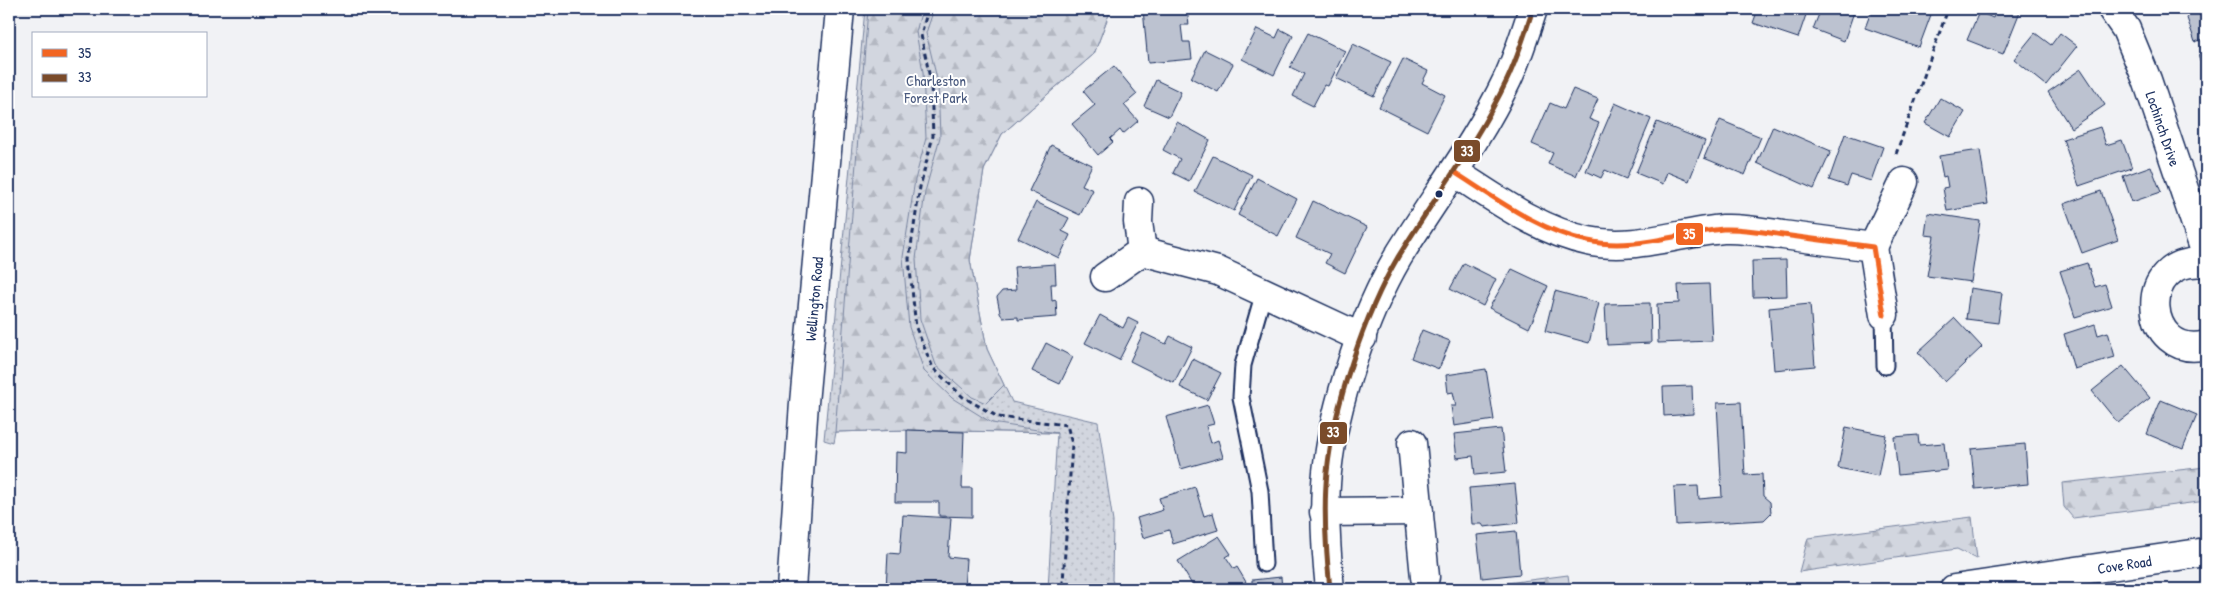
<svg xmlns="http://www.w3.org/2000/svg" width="2215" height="598" font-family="'Patrick Hand',sans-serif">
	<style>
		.grass { fill: url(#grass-dots); stroke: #76829e }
		.forest { fill: url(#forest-firs); stroke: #76829e }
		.building { fill: #bcc2d0; stroke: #1b2f5e }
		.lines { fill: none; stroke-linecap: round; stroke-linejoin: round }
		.lane-casing { stroke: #1b2f5e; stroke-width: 19 }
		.street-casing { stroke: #1b2f5e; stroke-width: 31 }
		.secondary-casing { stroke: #1b2f5e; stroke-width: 31 }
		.path { stroke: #1b2f5e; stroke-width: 3; stroke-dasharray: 5 4; stroke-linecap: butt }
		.lane { stroke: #fff; stroke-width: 15 }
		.street { stroke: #fff; stroke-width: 28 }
		.secondary { stroke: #fff; stroke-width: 28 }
		.bus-1-casing { stroke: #fff; stroke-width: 9 }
		.bus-2-casing { stroke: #fff; stroke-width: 9 }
		.bus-1 { stroke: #f26522; stroke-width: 5 }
		.bus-2 { stroke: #7a4b2a; stroke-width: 5 }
		.bus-dot { fill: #1b2f5e; stroke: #fff; stroke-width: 2 }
		.labels { text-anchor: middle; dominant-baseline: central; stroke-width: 4; stroke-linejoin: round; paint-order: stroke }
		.park-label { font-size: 15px; fill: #49597e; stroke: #fff }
		.street-label { font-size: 15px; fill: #1b2f5e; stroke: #fff }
		.line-badge { stroke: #fff; stroke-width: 2 }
		.badge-label { font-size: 14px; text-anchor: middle; font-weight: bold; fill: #fff }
	</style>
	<defs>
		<pattern id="grass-dots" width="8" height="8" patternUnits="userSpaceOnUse" patternTransform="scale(1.25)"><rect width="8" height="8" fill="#d2d6df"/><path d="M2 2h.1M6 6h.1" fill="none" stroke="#b4b8c2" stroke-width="1.8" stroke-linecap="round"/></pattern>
		<pattern id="forest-firs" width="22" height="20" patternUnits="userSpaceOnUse" patternTransform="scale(1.25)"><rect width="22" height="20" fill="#d2d6df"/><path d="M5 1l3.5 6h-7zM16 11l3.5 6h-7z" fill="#b4b8c2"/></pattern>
	</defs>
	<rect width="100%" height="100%" fill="#f1f2f5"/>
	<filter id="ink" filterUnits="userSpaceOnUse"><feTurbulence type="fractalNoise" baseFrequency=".02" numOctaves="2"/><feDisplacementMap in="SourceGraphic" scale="10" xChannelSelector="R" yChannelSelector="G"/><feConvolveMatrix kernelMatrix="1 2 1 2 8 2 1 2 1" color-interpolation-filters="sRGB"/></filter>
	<g filter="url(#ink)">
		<polygon class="grass" points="865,9 1111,9 1094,54 1002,134 984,170 970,260 987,349 1012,402 1098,422 1113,522 1112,580 1116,589 1048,589 1057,433 907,430 836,432 834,443 824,440"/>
		<g class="forest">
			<polygon points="868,9 922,9 916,32 923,72 926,138 915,180 903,257 909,327 924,371 952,398 992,423 1057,433 907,430 835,432"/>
			<polygon points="934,9 1111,9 1094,54 1002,134 984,170 970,260 987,349 1004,385 986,403 972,397 936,365 920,319 916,259 925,192 940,137 938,83 926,33"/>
			<polygon points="2206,467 2206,501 2073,518 2064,507 2062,483"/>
			<polygon points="1972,517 1977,559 1957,549 1799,572 1808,538"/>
			<polygon points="1568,575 1570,589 1461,589"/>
		</g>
		<g class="building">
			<polygon points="1143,9 1187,9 1189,25 1181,25 1183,42 1190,42 1192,59 1148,63"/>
			<polygon points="1758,9 1808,9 1798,38 1753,23"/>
			<polygon points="1821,9 1855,9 1844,41 1813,29"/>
			<polygon points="1872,9 1924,9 1932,12 1919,47 1865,28"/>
			<polygon points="1997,9 2021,9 2003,54 1967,40 1979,12 1993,18"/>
			<polygon points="2184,9 2206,9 2206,38 2195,42"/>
			<polygon points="1257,29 1276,38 1280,29 1293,36 1274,75 1242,59"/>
			<polygon points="1308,33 1345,51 1328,86 1324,85 1313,106 1293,96 1304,74 1290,67"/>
			<polygon points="2035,33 2051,45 2060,33 2077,46 2046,85 2014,59"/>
			<polygon points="1353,44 1391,62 1374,96 1336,78"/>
			<polygon points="1205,50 1233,64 1218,92 1191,78"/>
			<polygon points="2206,52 2206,75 2205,76 2198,55"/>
			<polygon points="1403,59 1428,71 1422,83 1445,95 1427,131 1379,107"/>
			<polygon points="1114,66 1137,94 1124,105 1138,121 1123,134 1120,130 1110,139 1113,142 1098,155 1072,124 1095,105 1083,91"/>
			<polygon points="2081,69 2105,105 2071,128 2048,92"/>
			<polygon points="1156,80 1181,92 1169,117 1144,106"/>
			<polygon points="1573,89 1598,99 1589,119 1599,123 1576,176 1548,164 1553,153 1532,144 1550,103 1564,109"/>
			<polygon points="1940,98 1965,112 1950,137 1925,123"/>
			<polygon points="1615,103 1651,119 1626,179 1605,170 1601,178 1586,171"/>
			<polygon points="1720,120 1761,137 1745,175 1704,158"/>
			<polygon points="1177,122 1210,140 1189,181 1173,173 1180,159 1163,150"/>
			<polygon points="1657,122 1705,141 1689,181 1667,172 1663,184 1636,173"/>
			<polygon points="1773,126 1831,151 1814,189 1757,163"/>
			<polygon points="2100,127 2106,145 2122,140 2132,168 2079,186 2063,139"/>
			<polygon points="1845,134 1883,147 1871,181 1851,175 1847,186 1829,180"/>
			<polygon points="1051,145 1092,165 1082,185 1093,190 1080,215 1029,191"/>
			<polygon points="1980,150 1988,204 1947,211 1943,188 1948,187 1946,176 1943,177 1939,156"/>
			<polygon points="1213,156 1252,175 1234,211 1195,192"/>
			<polygon points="2151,166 2161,192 2132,202 2123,176"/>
			<polygon points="1257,178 1297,199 1278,236 1238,215"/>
			<polygon points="2101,191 2118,240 2082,253 2064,204"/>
			<polygon points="1313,201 1367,227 1345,273 1325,263 1330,254 1296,238"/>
			<polygon points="1036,202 1069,218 1062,231 1070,235 1059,258 1018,238"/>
			<polygon points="1928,213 1980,221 1971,282 1927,276 1934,236 1925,235"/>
			<polygon points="1786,260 1787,296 1753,297 1752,261"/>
			<polygon points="1464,263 1496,279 1483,306 1450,289"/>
			<polygon points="2087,263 2095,287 2105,284 2112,306 2075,317 2060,271"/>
			<polygon points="1055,264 1056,284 1051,284 1052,301 1056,300 1057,317 1018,320 1018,317 1003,318 1000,312 997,297 1002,291 1016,290 1014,267"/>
			<polygon points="1512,269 1548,286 1529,328 1489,308"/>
			<polygon points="1709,284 1712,341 1658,343 1657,304 1679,303 1678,285"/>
			<polygon points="1970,288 2002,293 1998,323 1966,319"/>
			<polygon points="1555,291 1599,303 1589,343 1545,331"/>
			<polygon points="1650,303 1651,343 1607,345 1605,304"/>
			<polygon points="1810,304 1815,366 1774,370 1769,308"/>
			<polygon points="1100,315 1123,328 1128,318 1138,323 1119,360 1085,343"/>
			<polygon points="1955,318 1982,347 1945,382 1918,352"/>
			<polygon points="2095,324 2098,335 2108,332 2115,357 2074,369 2064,334"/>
			<polygon points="1422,330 1450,341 1439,369 1411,358"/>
			<polygon points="1143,333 1166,344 1170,336 1192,347 1174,383 1130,361"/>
			<polygon points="1046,343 1073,357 1060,384 1032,371"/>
			<polygon points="1193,359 1221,373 1207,400 1180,387"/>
			<polygon points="2123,366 2150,398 2118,423 2092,391"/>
			<polygon points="1486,369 1494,420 1454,426 1451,406 1456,406 1453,392 1448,393 1446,375"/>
			<polygon points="1692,386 1693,414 1664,416 1663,387"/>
			<polygon points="2161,400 2197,415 2183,449 2147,434"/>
			<polygon points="1741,402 1745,475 1762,474 1763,496 1770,502 1771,513 1764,520 1676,525 1674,487 1698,486 1699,499 1722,497 1717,403"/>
			<polygon points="1208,405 1214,424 1206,426 1211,443 1218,440 1223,457 1181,469 1166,417"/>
			<polygon points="1846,427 1886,435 1878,476 1838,468"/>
			<polygon points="1501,429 1506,472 1475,475 1473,456 1457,458 1454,434"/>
			<polygon points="907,430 964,432 962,488 972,488 972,517 939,516 939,502 895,502 896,452 907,453"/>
			<polygon points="1918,435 1919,445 1944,443 1947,470 1898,475 1894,437"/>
			<polygon points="2025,444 2028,484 1975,489 1971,449"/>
			<polygon points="1515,484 1519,523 1484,527 1482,524 1472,524 1469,488"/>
			<polygon points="1195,487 1204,516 1213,513 1218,530 1173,544 1169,530 1143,538 1137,518 1163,510 1159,498"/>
			<polygon points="903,515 951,518 948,557 966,559 964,589 886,589 888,553 900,554"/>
			<polygon points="1516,531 1520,574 1482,578 1477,535"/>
			<polygon points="1219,536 1231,554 1226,557 1234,569 1237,567 1246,582 1234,589 1193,589 1194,588 1178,561"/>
			<polygon points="1281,577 1282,589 1252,589 1252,580"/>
		</g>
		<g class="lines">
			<g class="lane-casing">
				<g id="lane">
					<polyline points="1264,292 1243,365 1241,397 1260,491 1264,564"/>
					<polyline points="1884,315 1885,366"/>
				</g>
			</g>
			<g class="street-casing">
				<g id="street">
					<path id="s1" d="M2112,9l14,20 21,51 59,174"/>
					<path d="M1454,172c41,26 85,59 134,69 45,10 90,-8 135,-12 20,-1 41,3 60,6 30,4 60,8 90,12l11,68"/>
					<polyline points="1139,202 1138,222 1142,251"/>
					<polyline points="1873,247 1904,182"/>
					<path d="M2206,263c-73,-8 -62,98 0,82"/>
					<polyline points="1105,277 1142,251 1218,271 1362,338"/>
					<polyline points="1412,443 1425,577"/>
					<polyline points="1324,512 1419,511"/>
					<path d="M1330,589c-4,-38 -7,-78 -3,-117 7,-67 37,-157 71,-215 36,-59 79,-114 109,-177 11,-23 18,-47 26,-71"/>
				</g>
			</g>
			<g class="secondary-casing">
				<g id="secondary">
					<path id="s2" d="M791,589l13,-186 36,-394"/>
					<path id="s3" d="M1954,589l252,-37"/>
				</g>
			</g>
			<g class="path">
				<polyline points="928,9 921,35 931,83 933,136 920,187 909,259 916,328 933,368 963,397 998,417 1067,425 1072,444 1063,582 1064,589"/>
				<polyline points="1896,154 1948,9"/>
				<polyline points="2204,375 2206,389"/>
			</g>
			<use href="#lane" class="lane"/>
			<use href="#street" class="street"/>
			<use href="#secondary" class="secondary"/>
			<g class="bus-1-casing">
				<path id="bus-1" d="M1454,172c41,26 85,59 134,69 45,10 90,-8 135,-12 20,-1 41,3 60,6 30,4 60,8 90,12l11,68"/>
			</g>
			<g class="bus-2-casing">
				<path id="bus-2" d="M1330,589c-4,-38 -7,-78 -3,-117 7,-67 37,-157 71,-215 36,-59 79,-114 109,-177 11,-23 18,-47 26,-71"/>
			</g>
			<use href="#bus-1" class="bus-1"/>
			<use href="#bus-2" class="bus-2"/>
		</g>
	</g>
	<circle class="bus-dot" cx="1439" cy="194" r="4.5"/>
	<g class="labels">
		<g class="park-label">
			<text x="936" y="80">Charleston<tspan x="936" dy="17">Forest Park</tspan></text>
		</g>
		<g class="street-label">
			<text stroke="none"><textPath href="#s1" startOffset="131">Lochinch Drive</textPath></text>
			<text stroke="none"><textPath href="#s2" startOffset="291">Wellington Road</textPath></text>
			<text stroke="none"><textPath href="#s3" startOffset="172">Cove Road</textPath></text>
		</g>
	</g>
	<g class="line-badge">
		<rect x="1453" y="139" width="28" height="24" rx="5" fill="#7a4b2a"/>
		<rect x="1675" y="222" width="29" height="24" rx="5" fill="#f26522"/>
		<rect x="1319" y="421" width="29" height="24" rx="5" fill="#7a4b2a"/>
	</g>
	<g class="badge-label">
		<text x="1467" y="156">33</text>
		<text x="1689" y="239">35</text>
		<text x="1333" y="437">33</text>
	</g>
	<rect width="2215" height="598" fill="none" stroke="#fff" stroke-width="30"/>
	<rect x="15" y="15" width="2185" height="568" fill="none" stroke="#1b2f5e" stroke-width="2" filter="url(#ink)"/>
	<rect x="32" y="32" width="175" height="65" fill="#ffffff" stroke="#a4acbf"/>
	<rect x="42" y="49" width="25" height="8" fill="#f26522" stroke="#a4acbf"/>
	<text x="78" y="58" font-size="15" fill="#1b2f5e">35</text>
	<rect x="42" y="74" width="25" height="8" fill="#7a4b2a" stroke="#a4acbf"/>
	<text x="78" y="82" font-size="15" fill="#1b2f5e">33</text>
</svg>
